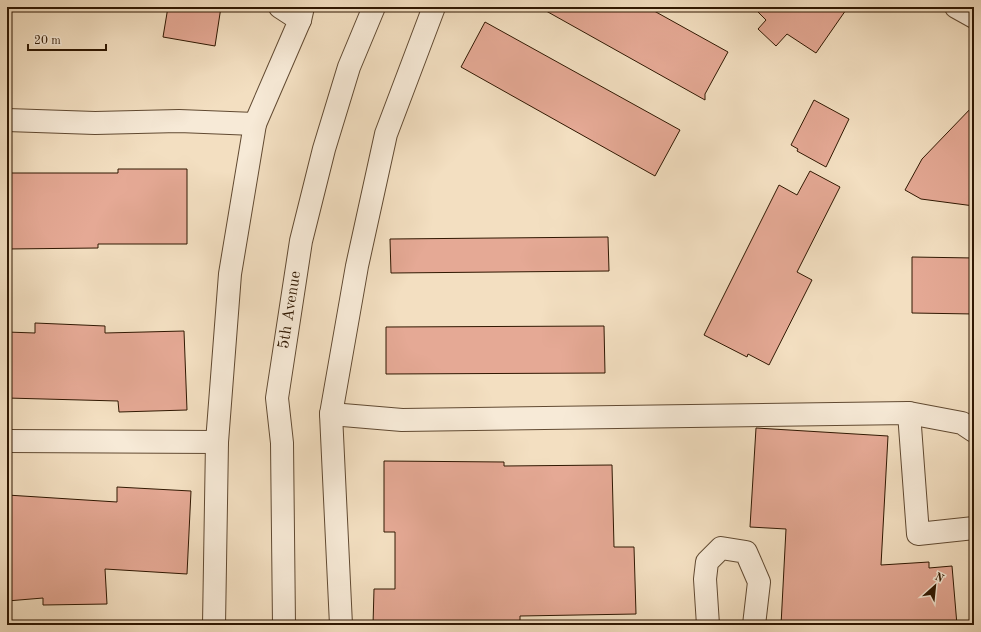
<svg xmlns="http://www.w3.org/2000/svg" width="981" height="632" font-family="'Old Standard TT',serif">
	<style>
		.building { fill: #e5a995; stroke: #301802 }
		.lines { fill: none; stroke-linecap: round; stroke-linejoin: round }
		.minor-casing { stroke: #614a32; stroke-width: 24 }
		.minor { stroke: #f7ead7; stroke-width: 22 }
		.labels { text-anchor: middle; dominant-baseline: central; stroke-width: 3.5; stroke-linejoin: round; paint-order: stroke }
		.street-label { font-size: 16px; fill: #301802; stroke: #f7ead7 }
	</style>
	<rect width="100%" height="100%" fill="#f3dfc1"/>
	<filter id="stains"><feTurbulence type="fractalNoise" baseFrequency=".005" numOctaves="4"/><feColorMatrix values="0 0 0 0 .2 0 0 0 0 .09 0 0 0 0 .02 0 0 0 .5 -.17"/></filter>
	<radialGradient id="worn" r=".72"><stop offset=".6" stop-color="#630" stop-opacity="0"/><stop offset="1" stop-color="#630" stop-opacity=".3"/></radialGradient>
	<g class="building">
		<polygon points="168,7 221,7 215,46 163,37"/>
		<polygon points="539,7 647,7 728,52 705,94 705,100"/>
		<polygon points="753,7 848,7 816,53 787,34 776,46 758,29 766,20"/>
		<polygon points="485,22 680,130 655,176 461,67"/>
		<polygon points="814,100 849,119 826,167 797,151 798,149 791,145"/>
		<polygon points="974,105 974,206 921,199 905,190 922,159"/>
		<polygon points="118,169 187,169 187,244 98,244 98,248 7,249 7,173 118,173"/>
		<polygon points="810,171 840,187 797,272 812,280 769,365 748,354 747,357 704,335 779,185 797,195"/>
		<polygon points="608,237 609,271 391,273 390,239"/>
		<polygon points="912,257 974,258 974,314 912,313"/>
		<polygon points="35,323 105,326 105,333 184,331 187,410 119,412 118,401 7,398 7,332 35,333"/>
		<polygon points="604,326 605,373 386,374 386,327"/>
		<polygon points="756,428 888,436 881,565 929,562 929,568 952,566 957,625 781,625 786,529 750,527"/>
		<polygon points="384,461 504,462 504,466 612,465 614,547 634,547 636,614 520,616 520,625 373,625 374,589 395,589 395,532 384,532"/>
		<polygon points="117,487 191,491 187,574 105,569 107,604 43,605 43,598 7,601 7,495 117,502"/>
	</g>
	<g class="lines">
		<g class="minor-casing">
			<g id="minor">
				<polyline points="280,7 300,20"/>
				<polyline points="956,7 974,17"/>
				<polyline points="7,120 95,123 179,121 255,124"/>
				<polyline points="909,413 918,534 974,528"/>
				<polyline points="331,414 402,420 909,413 962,423 974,431"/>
				<polyline points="7,441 217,442"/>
				<polyline points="214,625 217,442 230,274 255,124 300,20 303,7"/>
				<polyline points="284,625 282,443 277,398 301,241 324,149 349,67 374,7"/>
				<polyline points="341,625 331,414 357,266 386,134 434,7"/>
				<polyline points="708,625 705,579 707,562 721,548 746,552 759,582 754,625"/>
			</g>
		</g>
		<use href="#minor" class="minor"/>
	</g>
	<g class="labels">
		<g class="street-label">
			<text transform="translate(290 310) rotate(-81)">5th Avenue</text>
		</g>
	</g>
	<rect width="981" height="632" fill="none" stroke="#f3dfc1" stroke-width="24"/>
	<rect x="8" y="8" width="965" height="616" fill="none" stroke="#301802" stroke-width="2"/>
	<rect x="12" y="12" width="957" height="608" fill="none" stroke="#301802"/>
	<g transform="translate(935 586) rotate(27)" stroke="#f7ead7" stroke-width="3" paint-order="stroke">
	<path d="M0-3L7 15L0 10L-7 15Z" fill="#301802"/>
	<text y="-6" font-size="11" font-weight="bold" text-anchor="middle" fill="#301802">N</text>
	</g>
	<path d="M28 44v6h78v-6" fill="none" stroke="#301802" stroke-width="2"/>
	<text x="34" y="44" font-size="12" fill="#301802" stroke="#f7ead7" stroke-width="3" paint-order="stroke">20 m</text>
	<rect width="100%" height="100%" filter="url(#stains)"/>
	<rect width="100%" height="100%" fill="url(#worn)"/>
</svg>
